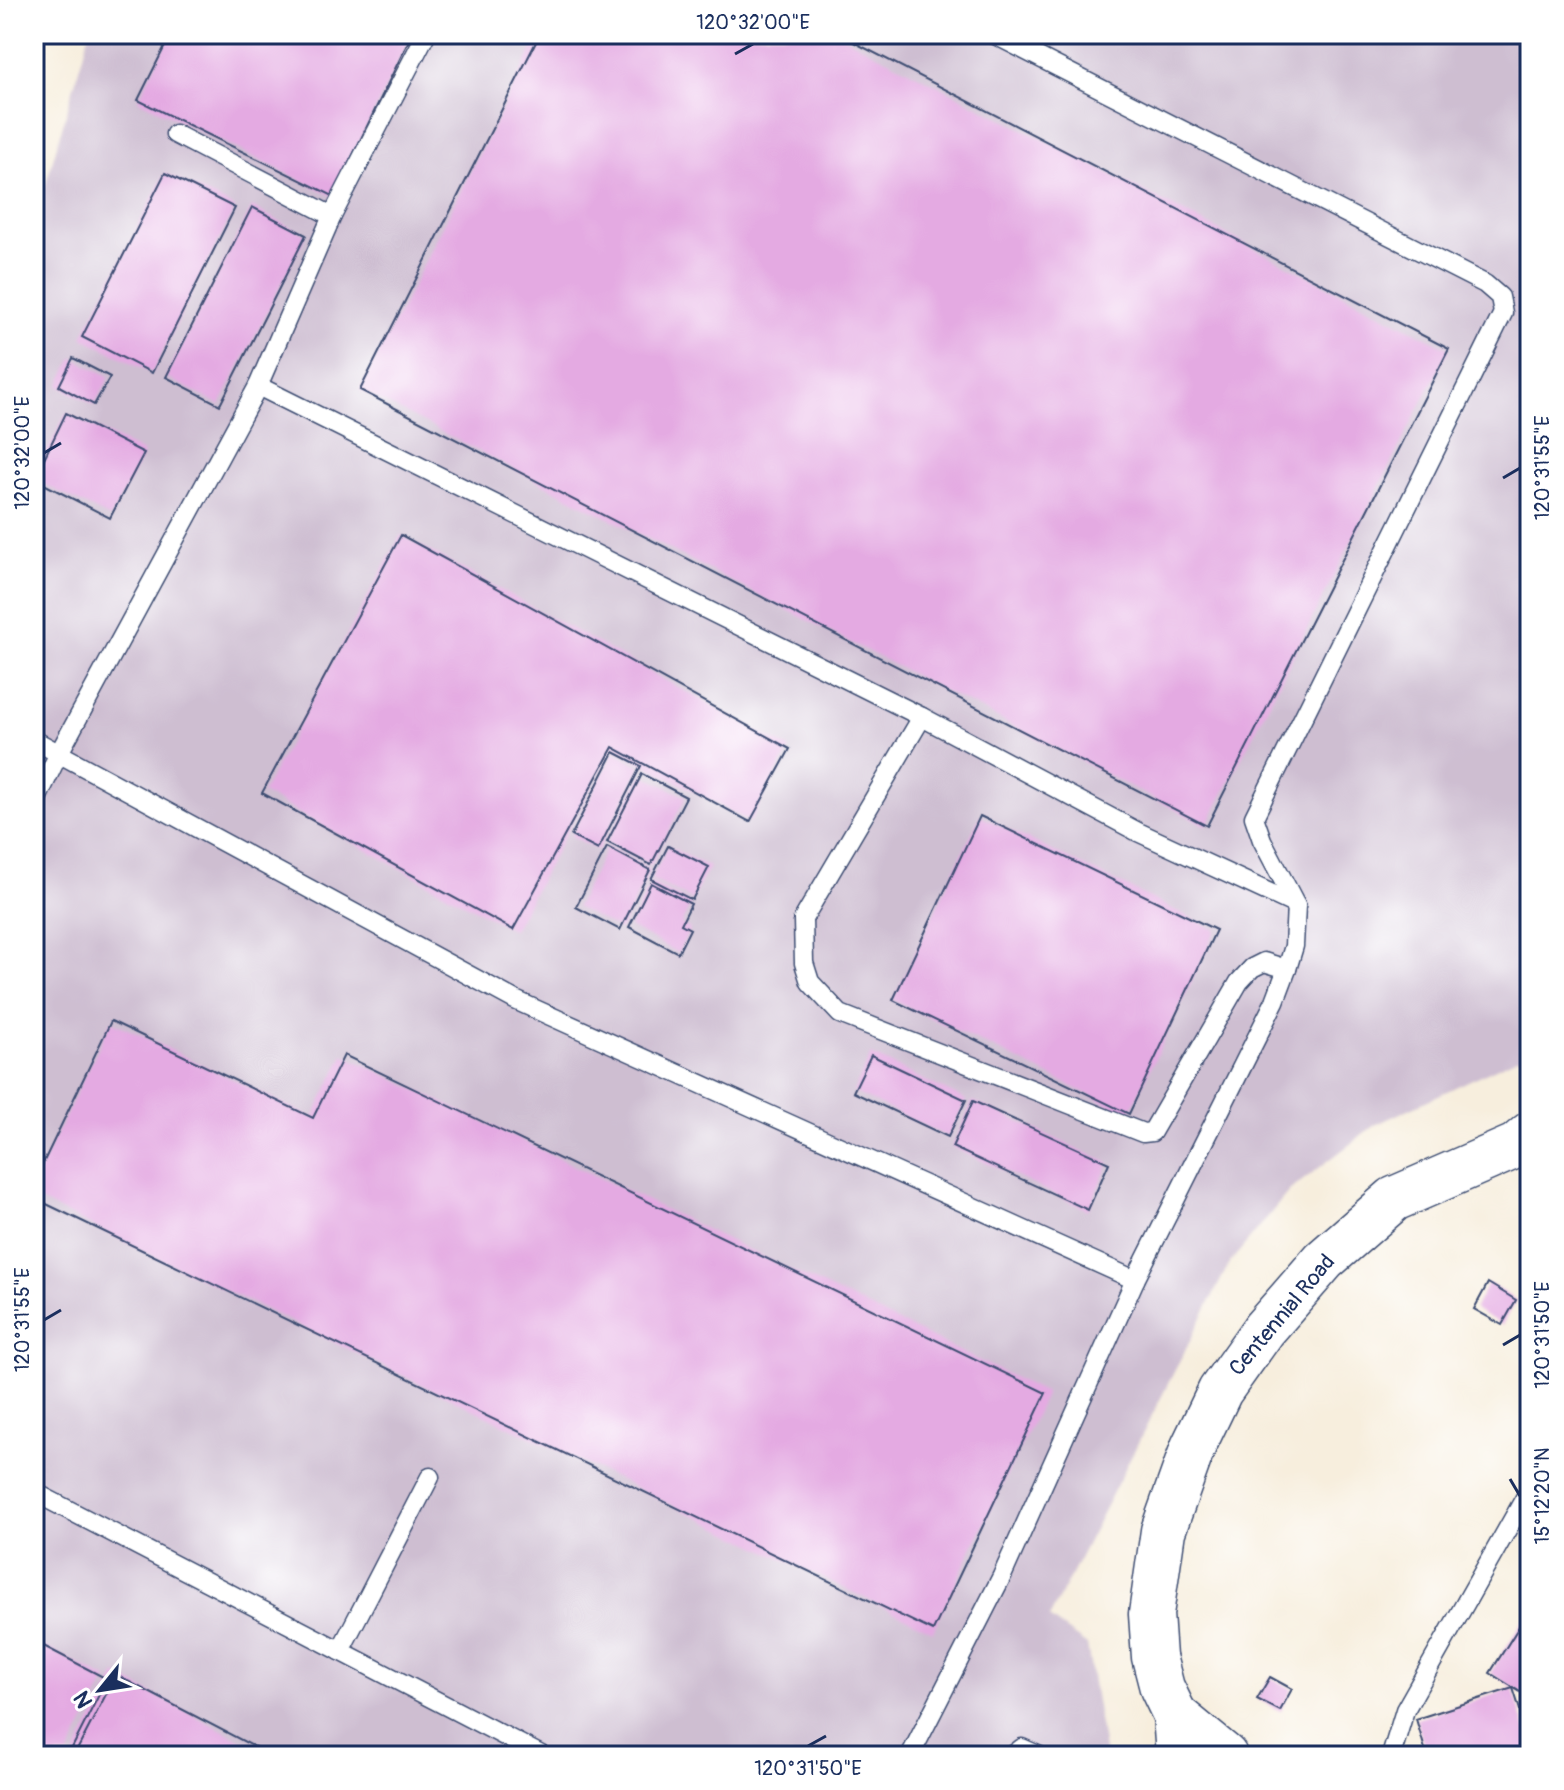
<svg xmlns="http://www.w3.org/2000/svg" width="1564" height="1790" font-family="Pangolin,sans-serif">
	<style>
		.industrial { fill: #cebed1 }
		.building { fill: #e4aae2 }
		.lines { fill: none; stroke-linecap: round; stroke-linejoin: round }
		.service-casing { stroke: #3c4c71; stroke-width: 21 }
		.tertiary-casing { stroke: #3c4c71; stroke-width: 47 }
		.service { stroke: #fff; stroke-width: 18 }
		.tertiary { stroke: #fff; stroke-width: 44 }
		.ticks { fill: none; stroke: #1b2f5e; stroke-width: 3 }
		.labels { text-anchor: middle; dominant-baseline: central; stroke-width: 8; stroke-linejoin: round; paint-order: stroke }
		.street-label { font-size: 22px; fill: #1b2f5e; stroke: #fff }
		.neatline { fill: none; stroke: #1b2f5e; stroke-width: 3 }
		.ticks-label { font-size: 20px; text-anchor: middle; fill: #1b2f5e }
	</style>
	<rect width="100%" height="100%" fill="#fff"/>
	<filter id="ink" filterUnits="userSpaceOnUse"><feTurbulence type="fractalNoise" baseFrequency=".0125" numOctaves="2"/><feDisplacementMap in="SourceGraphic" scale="16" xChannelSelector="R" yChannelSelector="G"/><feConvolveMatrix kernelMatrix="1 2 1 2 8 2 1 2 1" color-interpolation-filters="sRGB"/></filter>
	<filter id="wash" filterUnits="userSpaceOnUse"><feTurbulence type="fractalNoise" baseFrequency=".006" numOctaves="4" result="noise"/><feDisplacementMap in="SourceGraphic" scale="32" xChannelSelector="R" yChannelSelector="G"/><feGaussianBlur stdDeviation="1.8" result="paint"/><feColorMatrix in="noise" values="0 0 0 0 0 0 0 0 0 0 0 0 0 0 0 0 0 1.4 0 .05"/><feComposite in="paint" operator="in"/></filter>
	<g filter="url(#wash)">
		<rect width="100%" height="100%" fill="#f7eedd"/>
		<polygon class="industrial" points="89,34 1530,34 1530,1057 1517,1058 1375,1125 1289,1191 1229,1264 1049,1618 1087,1645 1105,1756 34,1756 34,225"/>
		<g id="blocks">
			<g class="building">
				<polygon points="171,34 412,34 333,196 138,100"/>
				<polygon points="540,34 838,34 1449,349 1207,826 360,390"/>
				<polygon points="165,173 235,208 152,373 82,337"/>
				<polygon points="252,207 306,235 220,405 166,377"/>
				<polygon points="73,358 110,377 94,405 59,386"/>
				<polygon points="66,413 144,453 110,518 34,479"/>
				<polygon points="401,535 790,749 750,822 613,747 513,930 262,793"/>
				<polygon points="614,752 641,766 598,850 571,836"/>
				<polygon points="642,774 686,797 651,865 607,842"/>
				<polygon points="980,816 1216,930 1129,1114 893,1000"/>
				<polygon points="668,846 709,867 692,900 651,879"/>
				<polygon points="607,847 650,870 620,930 576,907"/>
				<polygon points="651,883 691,904 681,924 690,929 678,953 629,927"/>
				<polygon points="111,1021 313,1118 344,1055 1046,1393 933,1631 34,1198 34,1182"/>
				<polygon points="871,1055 966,1100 948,1137 853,1092"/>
				<polygon points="973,1101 1109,1163 1088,1210 952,1147"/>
				<polygon points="1488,1283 1516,1300 1502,1325 1474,1309"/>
				<polygon points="1530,1609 1530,1698 1490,1673"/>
				<polygon points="34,1641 107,1679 68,1756 34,1756"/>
				<polygon points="116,1675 272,1756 74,1756"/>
				<polygon points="1270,1677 1292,1689 1280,1711 1257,1699"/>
				<polygon points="1513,1688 1530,1742 1530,1756 1427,1756 1416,1719"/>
			</g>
		</g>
	</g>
	<g filter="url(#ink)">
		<use href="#blocks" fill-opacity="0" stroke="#3c4c71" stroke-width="2"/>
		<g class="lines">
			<g class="service-casing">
				<g id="service">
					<polyline points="175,134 332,216"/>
					<polyline points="258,386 922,717 1138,832 1296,905"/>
					<polyline points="922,717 803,919 804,963 810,982 840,1014 1143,1133 1152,1132 1239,982 1252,968 1264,962 1287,969"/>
					<polyline points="34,740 515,1000 1135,1280"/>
					<polyline points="34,805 59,753 258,386 332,216 426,34"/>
					<polyline points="34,1492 543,1756"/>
					<polyline points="340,1651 430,1477"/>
					<polyline points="910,1756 1002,1576 1135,1280 1275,1001 1287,969 1294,946 1296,905 1262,840 1254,817 1503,313 1500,297 1485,284 993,34"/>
					<polyline points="1012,1756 1022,1748 1040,1756"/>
					<polyline points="1391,1756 1405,1710 1530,1489"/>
				</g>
			</g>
			<g class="tertiary-casing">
				<g id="tertiary">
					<polyline points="1175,1715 1225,1756"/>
					<polyline points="1178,1756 1175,1715 1162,1688 1154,1657 1151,1614 1163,1531 1193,1447 1220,1391 1264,1329 1324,1260 1394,1199 1516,1146 1530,1134"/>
				</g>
			</g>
			<use href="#service" class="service"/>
			<use href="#tertiary" class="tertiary"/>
		</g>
	</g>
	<path class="ticks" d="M735,54l18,-10M44,453l17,-10M1503,478l17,-10M44,1320l17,-10M1503,1345l17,-10M1510,1479l10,17M808,1746l18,-10"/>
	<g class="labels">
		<g class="street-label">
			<text transform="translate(1282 1315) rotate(-50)">Centennial Road</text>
		</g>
	</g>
	<rect width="1564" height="1790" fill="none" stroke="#fff" stroke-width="88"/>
	<g transform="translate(100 1690) rotate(240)" stroke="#ffffff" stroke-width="6" paint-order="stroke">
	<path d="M0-6L14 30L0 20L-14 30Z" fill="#1b2f5e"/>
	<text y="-12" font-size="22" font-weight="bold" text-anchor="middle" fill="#1b2f5e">N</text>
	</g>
	<rect x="44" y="44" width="1476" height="1702" class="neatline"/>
	<g class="ticks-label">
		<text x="753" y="29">120°32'00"E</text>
		<text transform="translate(22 453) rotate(-90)" y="7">120°32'00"E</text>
		<text transform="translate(1542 468) rotate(-90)" y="7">120°31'55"E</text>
		<text transform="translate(22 1320) rotate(-90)" y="7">120°31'55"E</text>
		<text transform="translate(1542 1335) rotate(-90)" y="7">120°31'50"E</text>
		<text transform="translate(1542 1496) rotate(-90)" y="7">15°12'20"N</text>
		<text x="808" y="1775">120°31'50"E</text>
	</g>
</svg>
